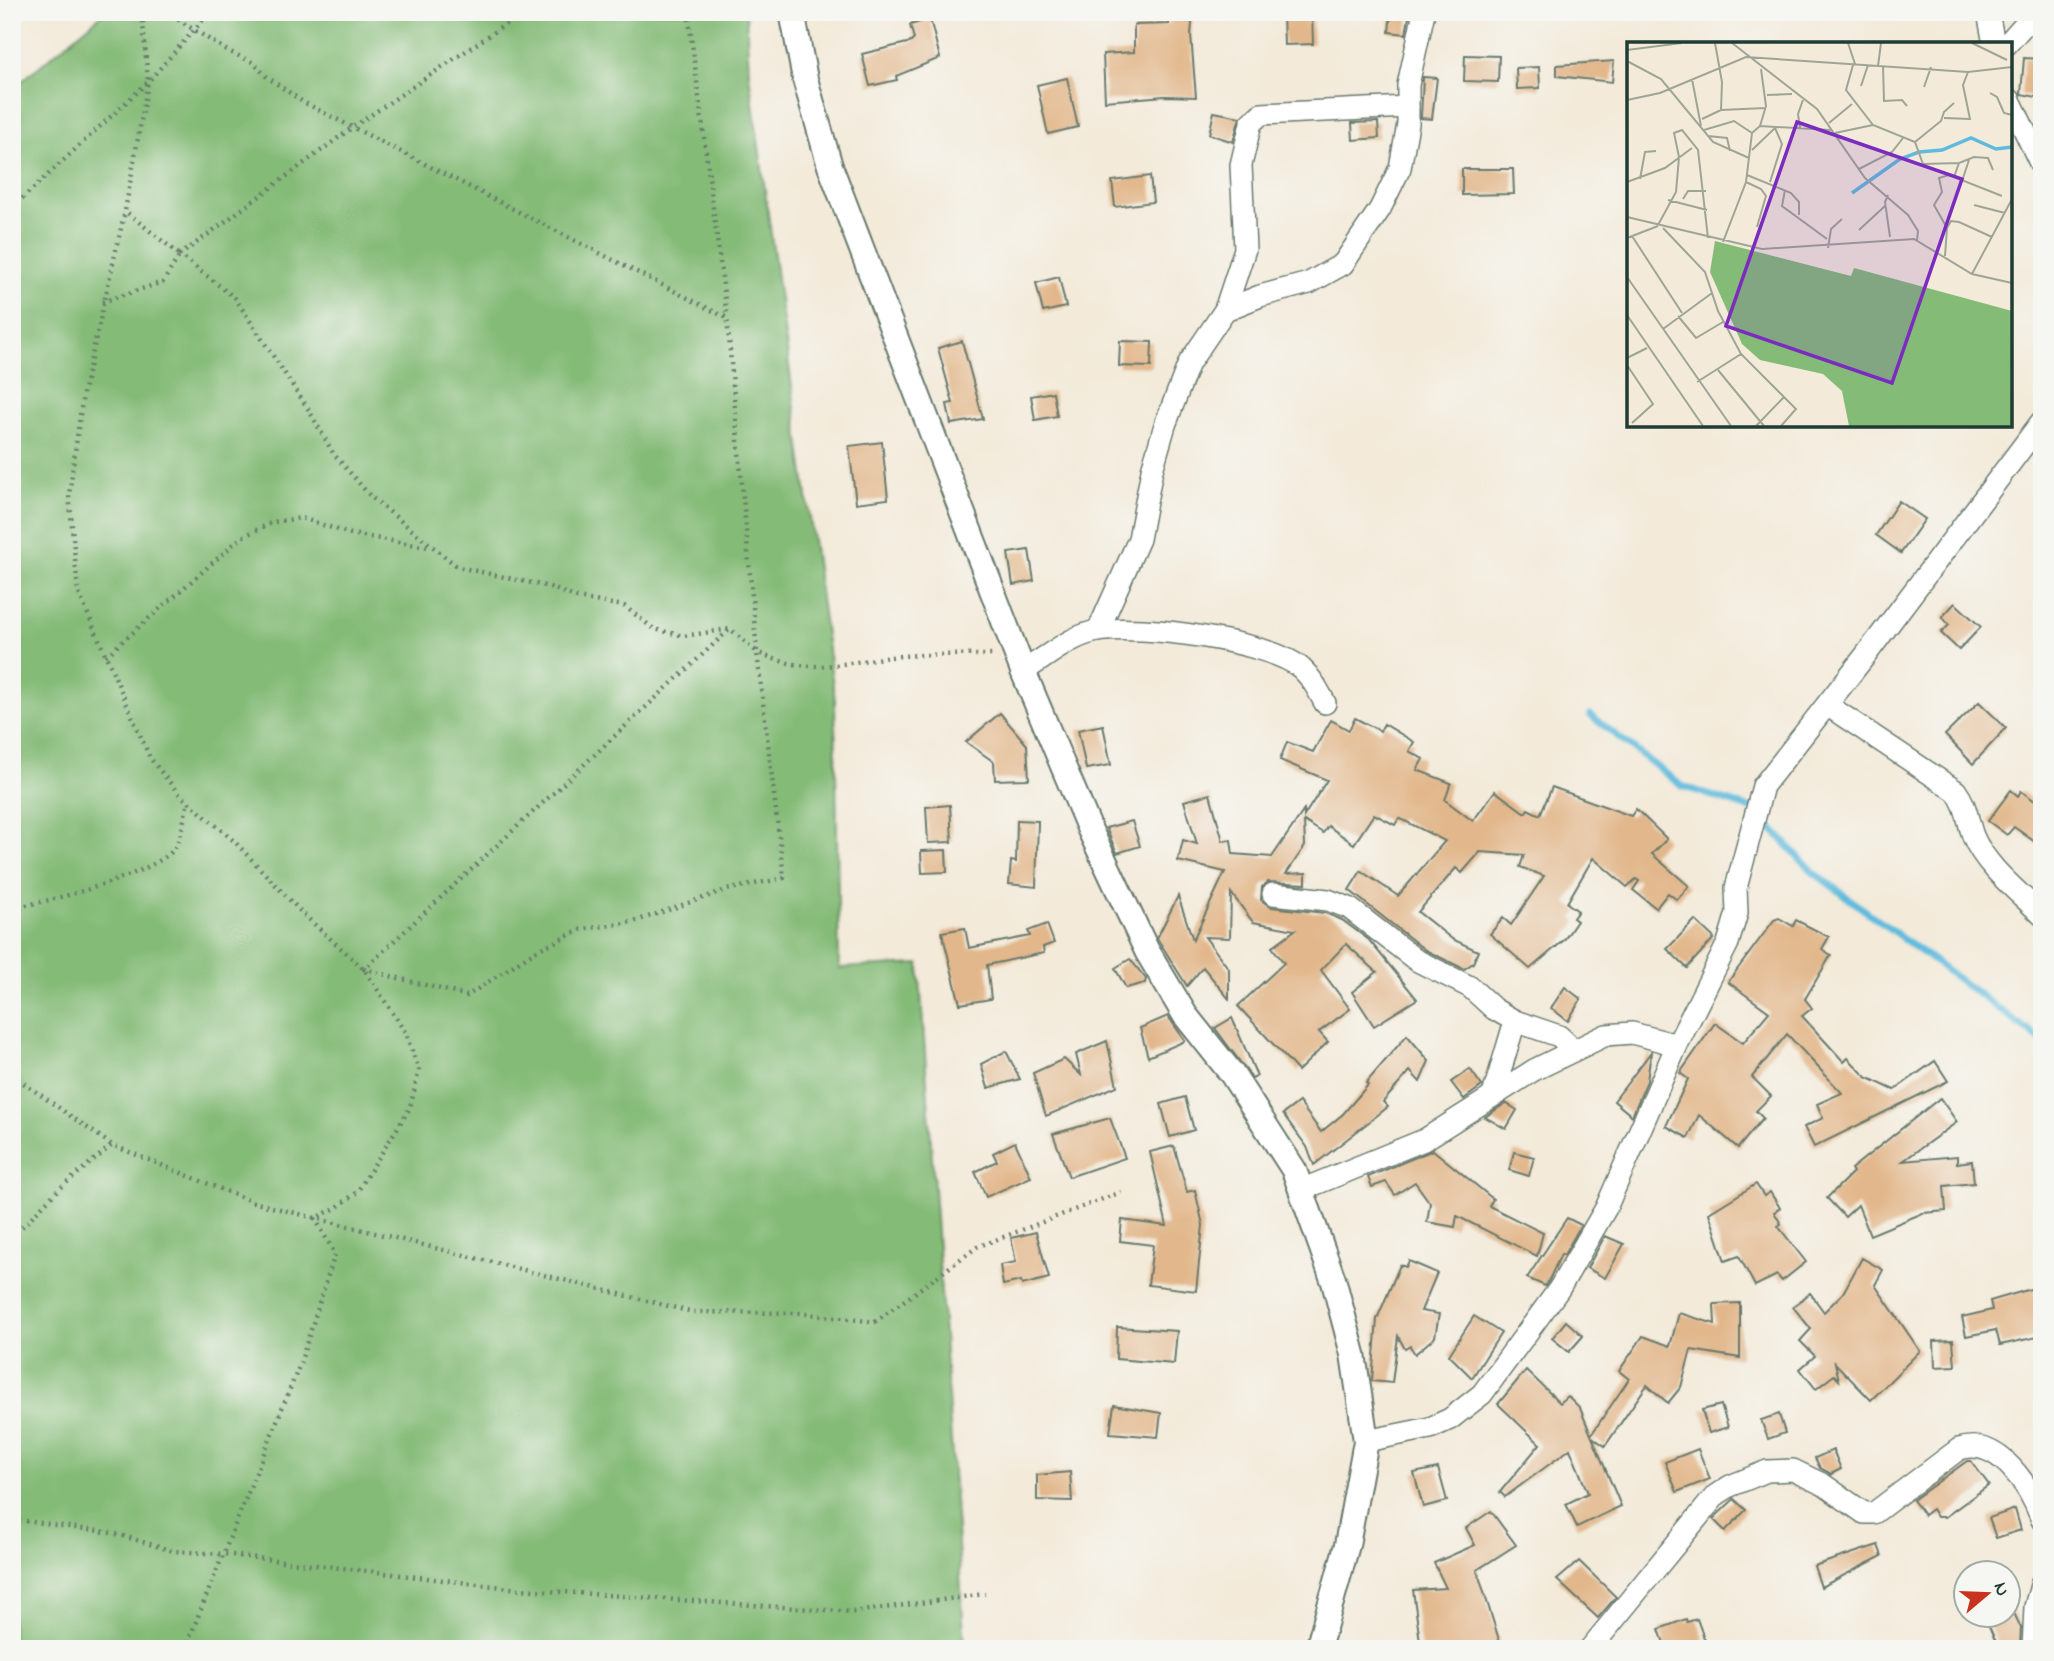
<svg xmlns="http://www.w3.org/2000/svg" width="2054" height="1661" font-family="'Indie Flower',sans-serif">
	<style>
		.forest { fill: #84bb77; stroke: #527c56; stroke-width: 2 }
		.lines { fill: none; stroke-linecap: round; stroke-linejoin: round }
		.stream { stroke: #5fbbdd; stroke-width: 7 }
		.building { fill: #e2b78b }
		.minor-casing { stroke: #697a6e; stroke-width: 24 }
		.tertiary-casing { stroke: #697a6e; stroke-width: 28 }
		.path { stroke: #697a6e; stroke-width: 4.5; stroke-dasharray: 2 5; stroke-linecap: butt }
		.minor { stroke: #fff; stroke-width: 21 }
		.tertiary { stroke: #fff; stroke-width: 24 }
		.inset-river { fill: none; stroke: #5fbbdd; stroke-width: 3.5 }
		.inset-road { fill: none; stroke: #9ea597; stroke-width: 2 }
		.view { fill: #7b2cbf; fill-opacity: 0.15; stroke: #7b2cbf; stroke-width: 3.5 }
		.inset-edge { fill: none; stroke: #1f3d34; stroke-width: 3.5 }
	</style>
	<rect width="100%" height="100%" fill="#f6f6f2"/>
	<filter id="ink" filterUnits="userSpaceOnUse"><feTurbulence type="fractalNoise" baseFrequency=".0143" numOctaves="2"/><feDisplacementMap in="SourceGraphic" scale="14" xChannelSelector="R" yChannelSelector="G"/><feConvolveMatrix kernelMatrix="1 2 1 2 8 2 1 2 1" color-interpolation-filters="sRGB"/></filter>
	<filter id="wash" filterUnits="userSpaceOnUse"><feTurbulence type="fractalNoise" baseFrequency=".00686" numOctaves="4" result="noise"/><feDisplacementMap in="SourceGraphic" scale="28" xChannelSelector="R" yChannelSelector="G"/><feGaussianBlur stdDeviation="1.57" result="paint"/><feColorMatrix in="noise" values="0 0 0 0 0 0 0 0 0 0 0 0 0 0 0 0 0 1.4 0 .05"/><feComposite in="paint" operator="in"/></filter>
	<g filter="url(#wash)">
		<rect width="100%" height="100%" fill="#f3ead9"/>
		<polygon class="forest" points="105,12 746,12 749,74 835,700 839,968 919,964 965,1649 12,1649 12,89"/>
		<g class="lines">
			<polyline class="stream" points="1590,715 1682,786 1754,810 1813,872 2042,1041"/>
		</g>
		<g id="blocks">
			<g class="building">
				<polygon points="1170,12 1193,12 1191,35 1196,97 1165,96 1105,101 1103,54 1134,52 1134,25 1169,24"/>
				<polygon points="1283,12 1312,12 1313,44 1284,45"/>
				<polygon points="1391,12 1410,12 1406,34 1389,32"/>
				<polygon points="930,19 940,58 896,76 897,80 870,86 862,54 911,42 914,39 910,25"/>
				<polygon points="1465,55 1499,56 1498,82 1464,81"/>
				<polygon points="2024,58 2042,59 2042,98 2021,94"/>
				<polygon points="1614,61 1612,82 1557,76 1557,65"/>
				<polygon points="1539,67 1540,88 1517,89 1516,68"/>
				<polygon points="1423,77 1437,78 1432,119 1421,118"/>
				<polygon points="1067,78 1078,127 1048,134 1037,85"/>
				<polygon points="1214,112 1240,117 1233,142 1209,134"/>
				<polygon points="1378,122 1379,138 1353,140 1352,123"/>
				<polygon points="1462,169 1513,169 1514,194 1462,195"/>
				<polygon points="1150,176 1153,202 1115,207 1112,181"/>
				<polygon points="1059,277 1066,307 1043,312 1036,283"/>
				<polygon points="962,341 983,419 951,424 947,404 953,403 938,348"/>
				<polygon points="1120,341 1152,342 1151,367 1119,366"/>
				<polygon points="1053,392 1057,416 1035,420 1031,396"/>
				<polygon points="882,442 888,499 856,503 849,446"/>
				<polygon points="1899,501 1925,519 1901,553 1876,535"/>
				<polygon points="1029,550 1034,581 1013,585 1008,553"/>
				<polygon points="1955,603 1981,627 1959,650 1941,633 1949,625 1942,617"/>
				<polygon points="1979,702 2006,728 1973,764 1945,735"/>
				<polygon points="1000,713 1027,745 1029,779 995,780 994,762 966,742"/>
				<polygon points="1355,718 1380,731 1384,724 1414,742 1409,751 1423,759 1417,770 1451,783 1445,800 1473,821 1495,791 1525,813 1528,809 1540,815 1552,787 1631,816 1636,809 1667,839 1652,854 1689,886 1677,900 1668,893 1656,908 1633,890 1639,881 1636,879 1627,887 1593,858 1567,903 1578,911 1573,918 1577,921 1564,940 1530,969 1490,934 1503,918 1511,925 1544,876 1520,867 1524,855 1480,852 1462,873 1456,868 1418,912 1452,939 1478,951 1473,963 1464,969 1425,950 1349,890 1361,871 1398,896 1445,841 1399,818 1395,825 1374,814 1354,844 1328,826 1323,833 1304,821 1305,846 1286,874 1306,873 1306,884 1268,882 1262,887 1261,900 1271,907 1325,913 1342,920 1369,940 1417,999 1374,1026 1352,992 1377,972 1346,944 1321,970 1350,1009 1319,1032 1328,1042 1298,1071 1238,1006 1284,963 1272,947 1295,930 1253,922 1231,893 1230,938 1205,937 1229,969 1229,999 1203,967 1187,986 1157,938 1178,896 1193,940 1225,872 1178,861 1183,840 1197,844 1184,801 1210,794 1223,841 1231,840 1233,854 1272,857 1304,810 1304,816 1327,780 1280,760 1287,742 1313,752 1331,720 1349,730"/>
				<polygon points="1103,725 1111,765 1086,769 1078,730"/>
				<polygon points="2011,790 2018,796 2021,791 2042,806 2042,847 2014,827 2007,835 1988,821"/>
				<polygon points="950,805 952,842 928,843 926,807"/>
				<polygon points="1017,820 1038,821 1036,887 1009,884 1011,861 1016,862"/>
				<polygon points="1132,821 1140,846 1117,853 1106,828"/>
				<polygon points="946,850 947,872 922,873 921,851"/>
				<polygon points="1779,918 1793,926 1796,920 1829,937 1822,949 1831,955 1805,999 1812,1008 1802,1016 1844,1062 1848,1058 1866,1077 1894,1090 1935,1061 1948,1081 1814,1147 1804,1127 1823,1118 1817,1104 1842,1093 1787,1034 1752,1077 1771,1096 1756,1111 1763,1118 1738,1148 1699,1115 1688,1138 1666,1126 1688,1079 1680,1073 1715,1023 1743,1043 1769,1012 1728,982 1774,920"/>
				<polygon points="1695,920 1714,938 1687,968 1667,949"/>
				<polygon points="1047,924 1054,943 1043,947 1044,953 987,965 991,999 960,1004 942,932 965,928 969,948 1030,936 1028,931"/>
				<polygon points="1130,959 1146,979 1145,983 1126,988 1115,968"/>
				<polygon points="1565,987 1581,999 1568,1021 1551,1008"/>
				<polygon points="1168,1016 1185,1041 1148,1057 1140,1028"/>
				<polygon points="1232,1018 1257,1076 1252,1078 1215,1028"/>
				<polygon points="1407,1035 1429,1061 1420,1082 1410,1071 1383,1102 1388,1107 1314,1165 1307,1147 1283,1114 1299,1102 1321,1132 1343,1114 1368,1085 1366,1083"/>
				<polygon points="1107,1041 1117,1086 1046,1116 1033,1073 1064,1059 1081,1075 1076,1054"/>
				<polygon points="1006,1051 1020,1079 988,1088 981,1064"/>
				<polygon points="1651,1052 1647,1081 1632,1116 1614,1101"/>
				<polygon points="1470,1069 1482,1086 1464,1099 1451,1082"/>
				<polygon points="1185,1097 1194,1130 1170,1137 1161,1104"/>
				<polygon points="1940,1098 1957,1122 1903,1161 1957,1156 1957,1163 1972,1161 1974,1183 1944,1186 1946,1211 1923,1213 1870,1235 1858,1205 1845,1217 1827,1198 1853,1172 1851,1169"/>
				<polygon points="1506,1103 1517,1110 1506,1129 1485,1117"/>
				<polygon points="1110,1118 1125,1158 1069,1177 1053,1134"/>
				<polygon points="1015,1142 1031,1177 986,1197 975,1172 997,1161 993,1153"/>
				<polygon points="1174,1146 1187,1192 1195,1190 1203,1225 1196,1291 1148,1285 1153,1245 1120,1241 1122,1220 1167,1226 1150,1152"/>
				<polygon points="1433,1150 1493,1199 1489,1206 1543,1233 1537,1256 1457,1216 1455,1227 1427,1222 1430,1203 1415,1182 1395,1195 1386,1182 1372,1187 1368,1177"/>
				<polygon points="1514,1152 1534,1157 1529,1176 1509,1170"/>
				<polygon points="1756,1184 1764,1196 1770,1192 1780,1208 1774,1212 1781,1224 1778,1226 1806,1262 1782,1281 1777,1275 1755,1286 1739,1256 1725,1261 1709,1213"/>
				<polygon points="1567,1218 1581,1225 1564,1255 1561,1254 1548,1282 1545,1286 1527,1278"/>
				<polygon points="1036,1232 1049,1278 1022,1285 1021,1281 1003,1285 1000,1265 1016,1262 1011,1238"/>
				<polygon points="1605,1236 1624,1244 1605,1278 1587,1268"/>
				<polygon points="1862,1258 1883,1270 1875,1285 1920,1351 1871,1400 1835,1363 1839,1380 1834,1375 1816,1389 1800,1369 1815,1356 1800,1341 1811,1329 1793,1307 1810,1293 1824,1312 1843,1293"/>
				<polygon points="1409,1261 1437,1273 1421,1311 1439,1314 1435,1337 1415,1354 1410,1346 1405,1349 1398,1336 1392,1383 1372,1381 1377,1319 1400,1265 1406,1267"/>
				<polygon points="2034,1288 2042,1336 2000,1345 1996,1330 1966,1336 1962,1317 1992,1310 1990,1301"/>
				<polygon points="1740,1303 1740,1358 1691,1350 1681,1387 1668,1403 1647,1385 1605,1446 1592,1437 1621,1506 1577,1527 1566,1504 1588,1493 1570,1449 1505,1497 1500,1492 1540,1444 1498,1404 1526,1370 1560,1403 1568,1396 1580,1408 1591,1435 1629,1379 1619,1371 1643,1336 1670,1346 1679,1313 1715,1324 1714,1304"/>
				<polygon points="1474,1316 1501,1333 1472,1378 1449,1355"/>
				<polygon points="1566,1321 1583,1336 1569,1352 1552,1338"/>
				<polygon points="1117,1327 1177,1331 1174,1364 1116,1359"/>
				<polygon points="1953,1340 1955,1366 1935,1367 1934,1341"/>
				<polygon points="1114,1405 1161,1413 1158,1437 1110,1433"/>
				<polygon points="1721,1405 1728,1427 1709,1433 1702,1410"/>
				<polygon points="1779,1414 1785,1433 1768,1439 1761,1420"/>
				<polygon points="1698,1449 1710,1479 1677,1492 1665,1462"/>
				<polygon points="1833,1450 1841,1469 1831,1474 1820,1468 1815,1458"/>
				<polygon points="1967,1461 1971,1461 1989,1485 1945,1517 1937,1517 1932,1509 1924,1515 1913,1500"/>
				<polygon points="1438,1468 1447,1501 1423,1507 1414,1473"/>
				<polygon points="1070,1472 1072,1501 1037,1500 1037,1475"/>
				<polygon points="1734,1499 1746,1510 1725,1531 1713,1519"/>
				<polygon points="2015,1509 2021,1530 1996,1538 1989,1518"/>
				<polygon points="1491,1511 1516,1545 1477,1570 1502,1649 1421,1649 1413,1590 1446,1588 1434,1563 1475,1545 1466,1528"/>
				<polygon points="1878,1545 1882,1556 1821,1587 1814,1566"/>
				<polygon points="1579,1561 1616,1597 1598,1618 1557,1580"/>
				<polygon points="2008,1600 2021,1628 2020,1644 1999,1649 1984,1615 2008,1615"/>
				<polygon points="1686,1619 1687,1622 1697,1619 1708,1649 1666,1649 1659,1629"/>
			</g>
		</g>
	</g>
	<g filter="url(#ink)">
		<use href="#blocks" fill-opacity="0" stroke="#697a6e" stroke-width="2"/>
		<g class="lines">
			<g class="minor-casing">
				<g id="minor">
					<polyline points="1988,12 1994,44"/>
					<polyline points="2007,44 2023,26 2042,15"/>
					<polyline points="2010,100 2042,167"/>
					<polyline points="1225,310 1260,296 1309,283 1343,264 1380,209 1400,168 1408,124 1408,85 1424,12"/>
					<polyline points="1098,631 1139,539 1152,470 1165,425 1189,363 1225,310 1245,249 1241,165 1251,123 1261,114 1408,107"/>
					<path d="M1023,671c23,-13 48,-36 75,-40 42,-7 171,10 203,37 11,10 17,22 24,35"/>
					<path d="M1827,705l129,86c11,15 11,28 17,45 12,30 47,57 69,79"/>
					<polyline points="1273,894 1328,900 1349,908 1416,960 1470,987 1494,1009 1515,1021 1559,1036 1574,1050"/>
					<polyline points="1493,1095 1515,1021"/>
					<polyline points="1301,1190 1424,1140 1534,1070 1606,1035 1632,1033 1677,1045"/>
					<polyline points="1366,1441 1430,1428 1450,1419 1482,1394 1559,1289 1606,1208 1677,1045 1728,943 1737,913 1736,888 1763,786 1865,656 2042,421"/>
					<path d="M1590,1649l126,-154 14,-9 37,-15 26,-1 31,15 40,28h10l85,-64c40,-13 71,38 83,71"/>
					<polyline points="2033,1649 2035,1607 2042,1582"/>
				</g>
			</g>
			<g class="tertiary-casing">
				<polyline id="tertiary" points="792,12 805,79 830,166 1023,671 1090,830 1147,951 1185,1015 1232,1074 1294,1170 1334,1282 1353,1354 1366,1441 1347,1545 1318,1649"/>
			</g>
			<g class="path">
				<path d="M166,12l60,38 28,13 13,14 36,25 424,216 30,334c57,26 85,9 144,4 30,-2 62,-1 93,-1"/>
				<polyline points="524,12 353,127 180,255 235,298 310,412 333,453 371,497 458,567 550,587 577,598 624,606 654,629 684,636 730,629 757,652 784,878 726,890 633,922 582,929 535,951 467,996 364,969 730,629"/>
				<polyline points="688,12 727,317"/>
				<polyline points="12,208 148,82 210,12"/>
				<polyline points="102,302 163,282 180,255 125,211"/>
				<polyline points="106,656 242,537 273,522 301,518 351,534 428,547"/>
				<path d="M12,907c33,-3 142,-33 162,-58 8,-11 10,-33 14,-47"/>
				<polyline points="12,1075 112,1145 253,1202 315,1218 336,1208 357,1192 410,1108 419,1070 405,1032 364,969 303,914 234,841 178,793 150,758 78,591 69,495 83,394 125,211 148,82 142,12"/>
				<polyline points="12,1237 59,1189 112,1145"/>
				<polyline points="12,1519 113,1533 173,1551 223,1554 519,1589 854,1612 985,1594"/>
				<polyline points="185,1649 300,1364 335,1254 315,1218 692,1312 799,1313 875,1322 977,1247 1121,1192"/>
			</g>
			<use href="#minor" class="minor"/>
			<use href="#tertiary" class="tertiary"/>
		</g>
	</g>
	<g transform="translate(1627 42)">
		<rect width="385" height="385" fill="#f3ead9"/>
		<path d="M88,199l136,35 3,-8 158,43v115h-163l-7,-35 -19,-17 -63,-14 -18,-16 -32,-72z" fill="#84bb77"/>
		<path class="inset-river" d="M225,151l48,-34 19,-7 23,-2 29,-12 25,11 16,-2"/>
		<path class="inset-road" d="M105,1l85,66 48,69 43,37 10,16 -1,9M221,1l7,21M345,1l35,17M0,8l55,-7M0,19l34,18 52,63 36,16M226,23l-7,25 27,35 42,17 8,22 36,-1M251,24l3,-23M256,24l1,35 18,-1 5,6M65,37l9,47M234,44l7,-21M297,45l7,-20M363,51l7,4 7,16 8,2M140,53l25,-1M0,58l33,-7 86,-36 222,15 44,-5M94,68l44,-2M317,76l26,1 -7,-34 5,-13M75,77l19,-9 1,-28 -7,-39M202,81l23,-19M133,84l71,4M173,86l-2,-14 5,-14M77,88l30,-9 18,12M208,91l38,-8M81,94l19,2 3,13M288,100l26,-21 3,-9 10,-9M125,108l23,-22M232,127l33,-17 11,-14M120,133l44,18 8,9v13M327,135l5,-14 15,-6 14,1 5,12M13,137l5,-27 11,-1M335,139l7,-21M0,140l38,-14 27,-20M119,140l15,7 5,7 -9,31M143,140l12,-38 -7,-16M158,148l-3,16 45,33M261,153l-3,7 5,35M56,157l5,-8h18M41,158l39,10M347,163l31,8M0,175l135,32 152,-10 58,35 40,9M31,183l18,-33 3,-35 -5,-24 8,-3 16,20 10,88M36,186l42,44 13,39 23,43 55,55 -15,17M320,186l4,-7 8,1 33,15M232,188l26,-24M5,194l50,77M0,196l31,-12M96,200l23,-60 6,-49 8,-7 6,-20 -5,-37M201,206l3,-19 11,-10M318,214l2,-28 -13,-23 8,-13 -3,-14 10,-3 53,21M345,232l40,-75M0,235l104,149M0,273l76,111M51,274l18,22 27,-16M36,287l49,-36M0,316l20,-10M0,323l26,39 -21,19M91,328l46,56M70,340l44,-28M129,384l28,-29"/>
		<path class="view" d="M170,80l165,57 -70,204 -166,-57z"/>
		<rect width="385" height="385" class="inset-edge"/>
	</g>
	<rect width="2054" height="1661" fill="none" stroke="#f6f6f2" stroke-width="42"/>
	<g transform="translate(1987 1594) rotate(71)"><circle r="33" fill="#f6f6f2" stroke="#a0aca6" stroke-width="2"/>
	<path d="M0-5L12 26L0 18L-12 26Z" fill="#c8321e"/>
	<text y="-10" font-size="19" font-weight="bold" text-anchor="middle" fill="#1f3d34">N</text>
	</g>
</svg>
